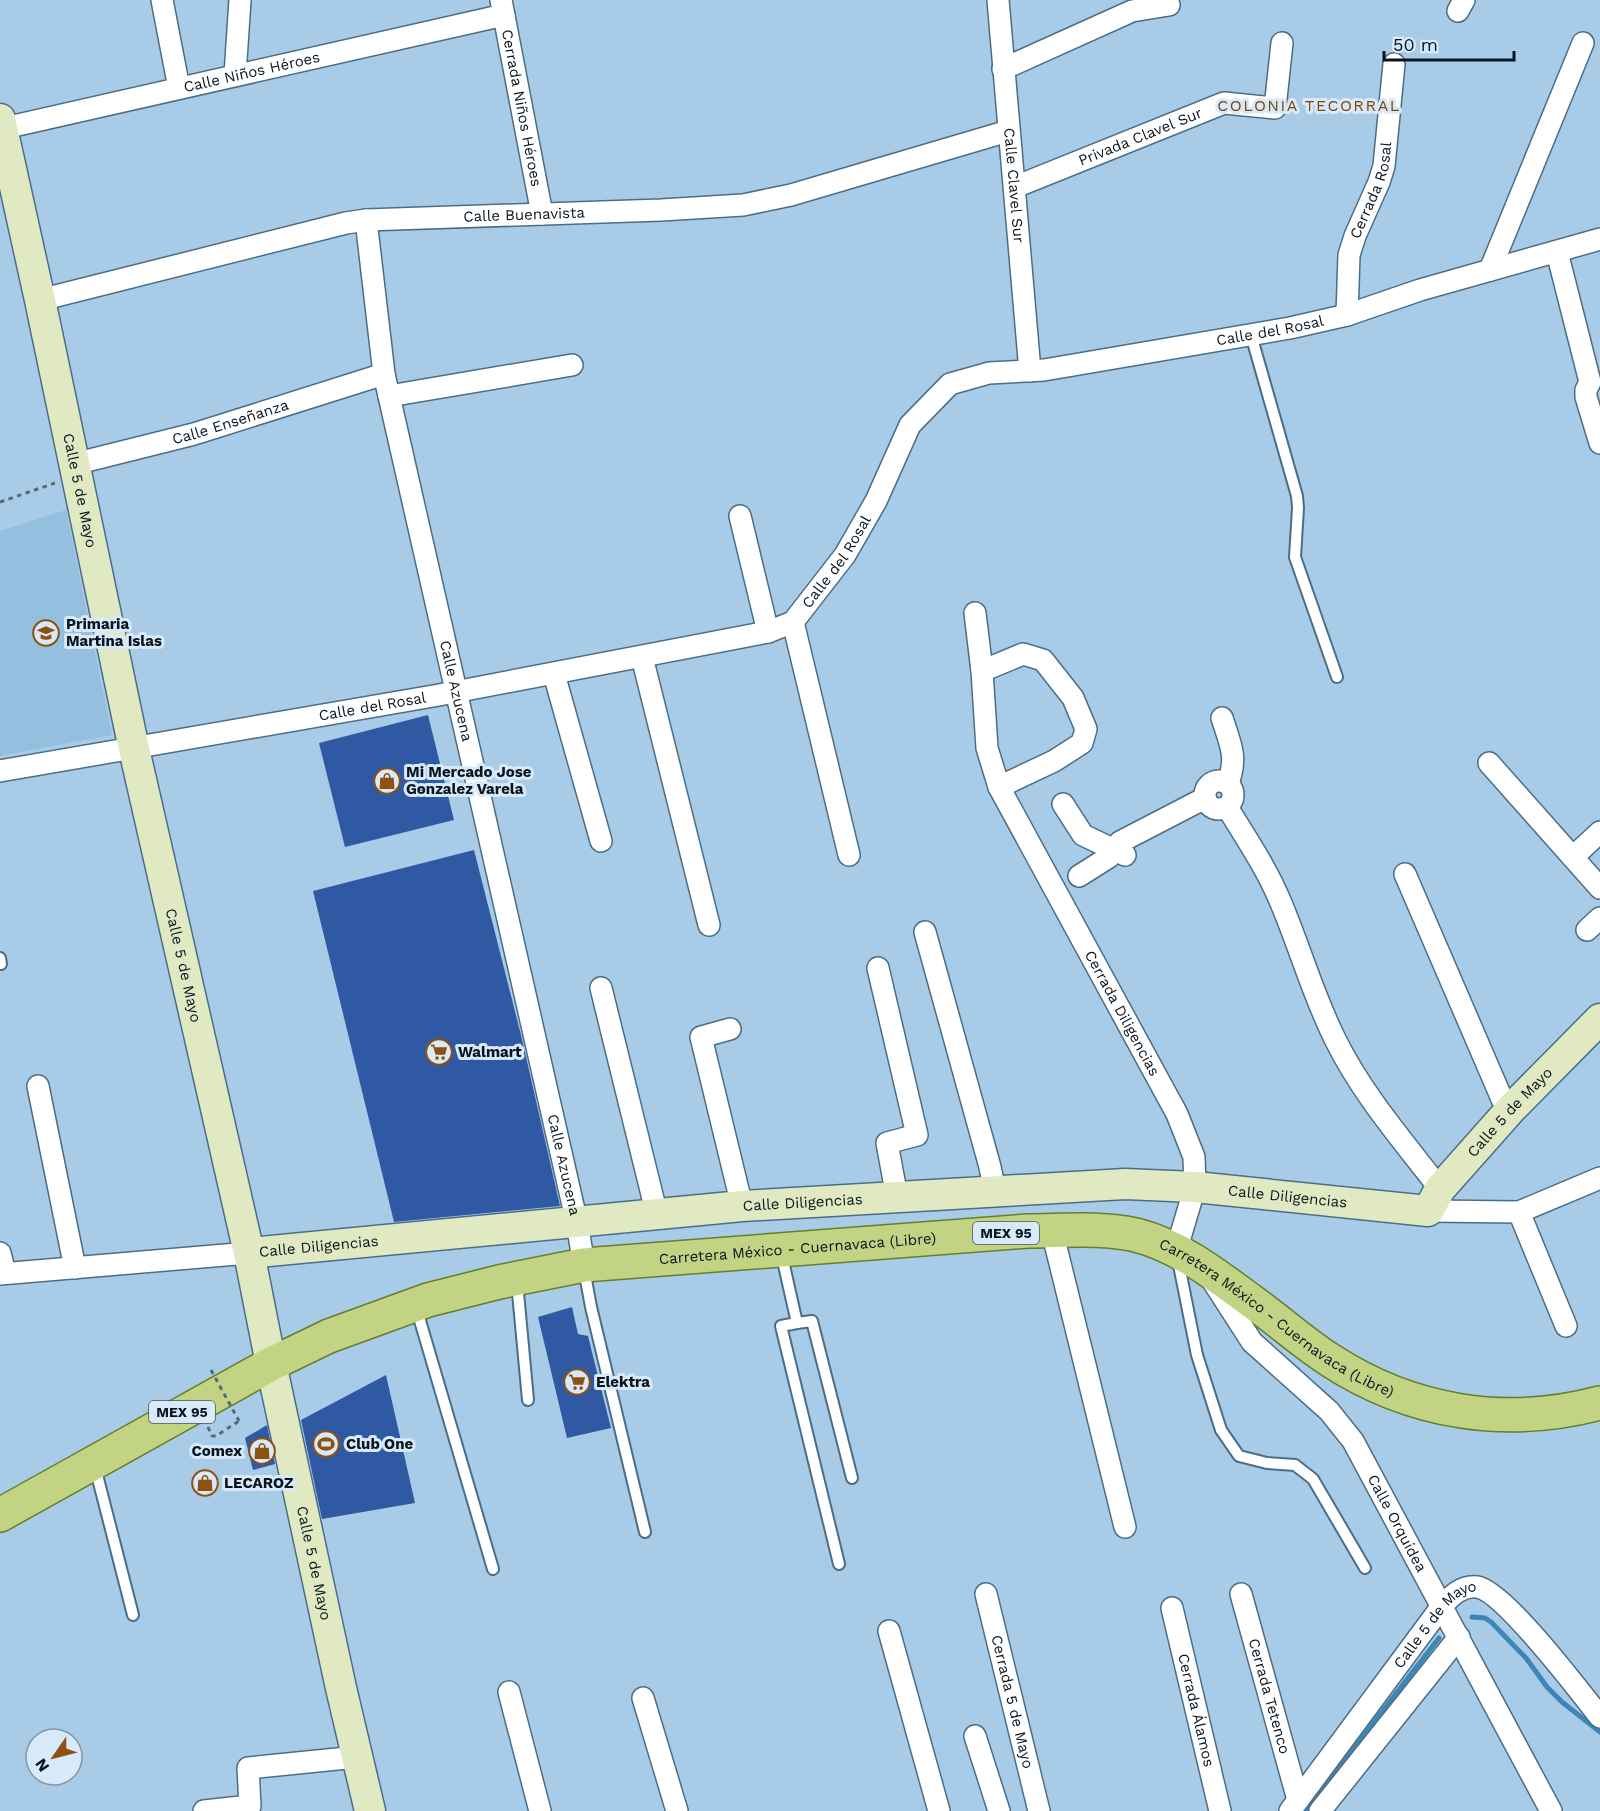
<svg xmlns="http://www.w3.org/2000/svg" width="1600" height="1811" font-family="'Work Sans',sans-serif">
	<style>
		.built { fill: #95bfde }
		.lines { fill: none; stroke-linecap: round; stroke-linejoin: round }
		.stream { stroke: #3f86b6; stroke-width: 5 }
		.building { fill: #3059a4 }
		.lane-casing { stroke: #4c6d86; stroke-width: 14 }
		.street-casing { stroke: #4c6d86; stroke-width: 24 }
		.secondary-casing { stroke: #4c6d86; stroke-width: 33 }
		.primary-casing { stroke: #667e2b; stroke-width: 36 }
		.path { stroke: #536b7d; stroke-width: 3; stroke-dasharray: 4.5 4.5; stroke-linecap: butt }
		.lane { stroke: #fff; stroke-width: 10 }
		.street { stroke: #fff; stroke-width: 21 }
		.secondary { stroke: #e0e9c2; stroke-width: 30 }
		.primary { stroke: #c2d384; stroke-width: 33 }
		.path-bridge { stroke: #536b7d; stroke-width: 3; stroke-dasharray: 4.5 4.5; stroke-linecap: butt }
		.labels { text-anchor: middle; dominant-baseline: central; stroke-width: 6; stroke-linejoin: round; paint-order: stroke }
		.shield { fill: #d8eaf9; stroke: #465560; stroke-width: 1.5 }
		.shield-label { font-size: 14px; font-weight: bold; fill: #08151f }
		.street-label { font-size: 15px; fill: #08151f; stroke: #d8eaf9 }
		.poi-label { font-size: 15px; font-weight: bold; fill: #08151f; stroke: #d8eaf9; text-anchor: start }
		.neighbourhood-label { font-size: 16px; letter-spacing: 1.5px; fill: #7d470b; stroke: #d8eaf9 }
	</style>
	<rect width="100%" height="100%" fill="#a8cce8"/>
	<polygon class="built" points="66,510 112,735 0,756 0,531"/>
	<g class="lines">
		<g class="stream">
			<polyline points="1472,1617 1485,1618 1491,1622 1526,1658 1547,1687 1562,1702 1600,1732"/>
			<polyline points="1305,1811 1439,1638"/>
		</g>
	</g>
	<g class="building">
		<polygon points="428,715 454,820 345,847 319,743"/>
		<polygon points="474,850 521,1035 560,1206 394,1222 313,891"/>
		<polygon points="572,1307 578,1334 588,1336 611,1428 567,1438 538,1317"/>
		<polygon points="386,1375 415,1503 322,1519 301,1420"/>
		<polygon points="267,1425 275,1464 253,1470 245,1438"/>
	</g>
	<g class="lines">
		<g class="lane-casing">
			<g id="lane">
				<polyline points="1251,335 1297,496 1298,508 1295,557 1337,677"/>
				<polyline points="0,958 1,964"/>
				<polyline points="781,1252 797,1323 781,1326 839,1564"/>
				<polyline points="1178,1260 1197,1355 1221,1430 1239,1456 1267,1463 1295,1465 1313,1479 1365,1568"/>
				<polyline points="584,1269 591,1307 645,1532"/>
				<polyline points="517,1282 528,1400"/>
				<polyline points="416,1307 493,1569"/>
				<polyline points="797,1323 812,1321 852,1478"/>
				<polyline points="95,1467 133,1615"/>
			</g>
		</g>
		<g class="street-casing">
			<g id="street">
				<polyline points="162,0 179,88"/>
				<path id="s1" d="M501,0l41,214"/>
				<path id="s2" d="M998,0l32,371"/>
				<polyline points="1458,11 1464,0"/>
				<polyline points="1003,69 1132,11 1169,5"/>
				<polyline points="235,75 240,0"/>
				<path id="s3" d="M0,129l504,-114"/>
				<path id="s4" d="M1015,187l209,-84 51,5 7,-65"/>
				<path id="s5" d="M366,220l18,154 193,849 7,42"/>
				<polyline points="1557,252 1590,382 1586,390 1586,397 1600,443"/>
				<polyline points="1490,270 1583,43"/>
				<path id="s6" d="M40,300l306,-77 20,-3 295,-10 82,-5 48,-10 217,-64"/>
				<path id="s7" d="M1347,315l2,-60 6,-19 24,-54 5,-16 10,-102"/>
				<polyline points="389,396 572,365"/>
				<path id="s8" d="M74,464l120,-30 190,-60"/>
				<polyline points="740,516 768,632"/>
				<path id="s9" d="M975,613l7,58 5,77 12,39 178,327 17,43 1,30 -19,64"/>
				<polyline points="793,622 849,855"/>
				<polyline points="642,657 709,925"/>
				<polyline points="982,671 1023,654 1043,660 1073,698 1086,729 1082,743 1054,761 999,787"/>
				<polyline points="554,674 601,841"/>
				<path d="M1222,718c8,25 16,39 6,65"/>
				<polyline points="1489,763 1600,888"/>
				<path id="s10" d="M0,771l439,-76 329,-63 25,-10 52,-67 31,-54 34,-76 40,-41 39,-11 55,-3 246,-42 57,-13 73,-25 180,-51"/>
				<circle cx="1219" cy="795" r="14"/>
				<polyline points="1063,804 1083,835 1125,855"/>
				<path d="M1227,807c19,31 40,62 54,96 19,45 32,92 54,136 27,55 68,102 105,150"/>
				<polyline points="1573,857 1600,832"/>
				<polyline points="1405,874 1502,1099 1511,1109"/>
				<polyline points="1079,876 1109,857 1120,842 1205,798"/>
				<polyline points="1587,930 1600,918"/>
				<polyline points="925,932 990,1167 995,1191"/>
				<polyline points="878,968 917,1135 887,1143 897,1197"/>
				<polyline points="601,988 657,1215"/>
				<polyline points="730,1029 701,1037 742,1206"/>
				<polyline points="38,1086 75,1268"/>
				<polyline points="1428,1211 1519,1212 1600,1178"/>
				<polyline points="1519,1212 1566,1326"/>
				<polyline points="1052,1231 1125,1527"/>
				<polyline points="0,1253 5,1273"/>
				<polyline points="0,1274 249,1253"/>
				<path id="s11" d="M1212,1280l40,62 77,69 24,30 198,370"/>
				<path id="s12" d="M986,1594l53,217"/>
				<path id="s13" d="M1241,1594l57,206"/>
				<path id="s14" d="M1172,1608l48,203"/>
				<polyline points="889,1631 939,1811"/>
				<polyline points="509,1692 540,1811"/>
				<polyline points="643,1698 677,1811"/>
				<polyline points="975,1736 999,1811"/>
				<polyline points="204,1811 250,1806 248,1768 357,1757"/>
				<path id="s15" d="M1290,1811l152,-205c9,-10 20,-21 35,-19 27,4 103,105 123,130"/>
				<polyline points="1320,1811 1459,1637"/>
			</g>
		</g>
		<g class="secondary-casing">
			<g id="secondary">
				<path id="s16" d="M0,119l40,181 94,449 115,504 22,111 70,324 29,123"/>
				<path id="s17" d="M249,1253l493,-47 383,-22 70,3 233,24 12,-22 71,-80 89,-90"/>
			</g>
		</g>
		<g class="primary-casing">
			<g id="primary">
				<path id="s18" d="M0,1515l271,-151 58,-28 99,-36 71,-18 85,-17 443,-34c35,0 74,-4 109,4 43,11 79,39 114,65 27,19 52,42 80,60 81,53 176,68 270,43"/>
			</g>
		</g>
		<g class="path">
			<polyline points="0,502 55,483"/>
			<polyline points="208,1427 212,1436 216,1436 239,1421"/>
		</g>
		<use href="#lane" class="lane"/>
		<use href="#street" class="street"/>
		<use href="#secondary" class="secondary"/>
		<use href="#primary" class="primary"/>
		<polyline class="path-bridge" points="211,1370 239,1421"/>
	</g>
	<defs>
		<g id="school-ring" transform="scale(1.35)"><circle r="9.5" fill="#d8eaf9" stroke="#8d5110" stroke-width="1.5"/><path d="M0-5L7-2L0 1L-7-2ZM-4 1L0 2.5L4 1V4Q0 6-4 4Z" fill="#8d5110"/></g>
		<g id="shop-ring" transform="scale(1.35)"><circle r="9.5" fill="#d8eaf9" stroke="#8d5110" stroke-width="1.5"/><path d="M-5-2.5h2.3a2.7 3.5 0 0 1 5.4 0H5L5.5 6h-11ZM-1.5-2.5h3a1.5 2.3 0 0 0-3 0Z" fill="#8d5110"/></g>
		<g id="supermarket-ring" transform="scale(1.35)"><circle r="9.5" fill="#d8eaf9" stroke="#8d5110" stroke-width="1.5"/><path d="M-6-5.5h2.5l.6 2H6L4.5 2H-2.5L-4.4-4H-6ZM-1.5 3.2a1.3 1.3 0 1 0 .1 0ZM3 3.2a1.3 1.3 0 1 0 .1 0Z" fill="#8d5110"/></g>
		<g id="stadium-ring" transform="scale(1.35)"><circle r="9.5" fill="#d8eaf9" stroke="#8d5110" stroke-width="1.5"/><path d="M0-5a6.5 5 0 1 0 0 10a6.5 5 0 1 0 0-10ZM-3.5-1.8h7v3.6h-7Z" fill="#8d5110"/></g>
	</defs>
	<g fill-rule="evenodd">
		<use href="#school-ring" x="46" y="633"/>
		<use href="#shop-ring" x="387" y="781"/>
		<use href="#supermarket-ring" x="439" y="1052"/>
		<use href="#supermarket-ring" x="577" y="1382"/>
		<use href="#stadium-ring" x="326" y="1444"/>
		<use href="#shop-ring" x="262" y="1451"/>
		<use href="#shop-ring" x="205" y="1483"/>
	</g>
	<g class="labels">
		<g class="shield">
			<rect x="973" y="1222" width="66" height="22" rx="4.5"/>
			<rect x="149" y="1401" width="66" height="22" rx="4.5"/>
		</g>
		<g class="shield-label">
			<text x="1006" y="1233">MEX 95</text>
			<text x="182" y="1412">MEX 95</text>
		</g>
		<g class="street-label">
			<text stroke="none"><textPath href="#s3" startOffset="258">Calle Niños Héroes</textPath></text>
			<text stroke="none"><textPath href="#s1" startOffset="110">Cerrada Niños Héroes</textPath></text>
			<text stroke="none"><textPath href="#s4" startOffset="135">Privada Clavel Sur</textPath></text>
			<text stroke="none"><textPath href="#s2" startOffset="186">Calle Clavel Sur</textPath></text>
			<text stroke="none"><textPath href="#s7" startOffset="129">Cerrada Rosal</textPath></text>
			<text stroke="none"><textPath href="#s6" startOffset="494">Calle Buenavista</textPath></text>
			<text stroke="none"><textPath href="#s10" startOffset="1420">Calle del Rosal</textPath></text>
			<text stroke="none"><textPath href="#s8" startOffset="162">Calle Enseñanza</textPath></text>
			<text stroke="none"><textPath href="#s16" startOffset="380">Calle 5 de Mayo</textPath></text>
			<text stroke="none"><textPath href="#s10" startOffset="882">Calle del Rosal</textPath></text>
			<text stroke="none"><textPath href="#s5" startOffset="480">Calle Azucena</textPath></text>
			<text stroke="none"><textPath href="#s10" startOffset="378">Calle del Rosal</textPath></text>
			<text stroke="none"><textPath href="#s16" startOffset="866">Calle 5 de Mayo</textPath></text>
			<text stroke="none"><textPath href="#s9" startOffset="434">Cerrada Diligencias</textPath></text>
			<text stroke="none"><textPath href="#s17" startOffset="1312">Calle 5 de Mayo</textPath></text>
			<text stroke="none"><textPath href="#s5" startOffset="966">Calle Azucena</textPath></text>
			<text stroke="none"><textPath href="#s17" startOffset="1042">Calle Diligencias</textPath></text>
			<text stroke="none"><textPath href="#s17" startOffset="556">Calle Diligencias</textPath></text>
			<text stroke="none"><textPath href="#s17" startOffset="70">Calle Diligencias</textPath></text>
			<text stroke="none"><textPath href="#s18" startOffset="854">Carretera México - Cuernavaca (Libre)</textPath></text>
			<text stroke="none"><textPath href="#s18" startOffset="1358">Carretera México - Cuernavaca (Libre)</textPath></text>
			<text stroke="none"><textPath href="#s11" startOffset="309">Calle Orquídea</textPath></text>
			<text stroke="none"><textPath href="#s16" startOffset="1478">Calle 5 de Mayo</textPath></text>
			<text stroke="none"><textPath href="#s15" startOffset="238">Calle 5 de Mayo</textPath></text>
			<text stroke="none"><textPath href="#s13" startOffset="106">Cerrada Tetenco</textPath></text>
			<text stroke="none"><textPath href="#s12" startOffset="111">Cerrada 5 de Mayo</textPath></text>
			<text stroke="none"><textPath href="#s14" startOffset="105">Cerrada Álamos</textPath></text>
		</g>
		<g class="poi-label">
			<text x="66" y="624">Primaria<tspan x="66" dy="17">Martina Islas</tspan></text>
			<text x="406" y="772">Mi Mercado Jose<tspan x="406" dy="17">Gonzalez Varela</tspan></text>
			<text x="458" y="1052">Walmart</text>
			<text x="596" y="1382">Elektra</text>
			<text x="346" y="1444">Club One</text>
			<text x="242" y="1451" text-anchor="end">Comex</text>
			<text x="224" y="1483">LECAROZ</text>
		</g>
		<g class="neighbourhood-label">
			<text x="1309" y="105">COLONIA TECORRAL</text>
		</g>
	</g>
	<g transform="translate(54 1757) rotate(235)"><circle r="28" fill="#d8eaf9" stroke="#8595a2" stroke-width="1.5"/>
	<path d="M0-4.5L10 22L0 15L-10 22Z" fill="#8d5110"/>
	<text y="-9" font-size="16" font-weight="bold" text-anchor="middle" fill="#08151f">N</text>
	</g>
	<path d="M1384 51v9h130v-9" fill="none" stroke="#08151f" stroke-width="3"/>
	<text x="1393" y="51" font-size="18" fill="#08151f" stroke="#d8eaf9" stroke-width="4.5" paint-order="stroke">50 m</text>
</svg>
